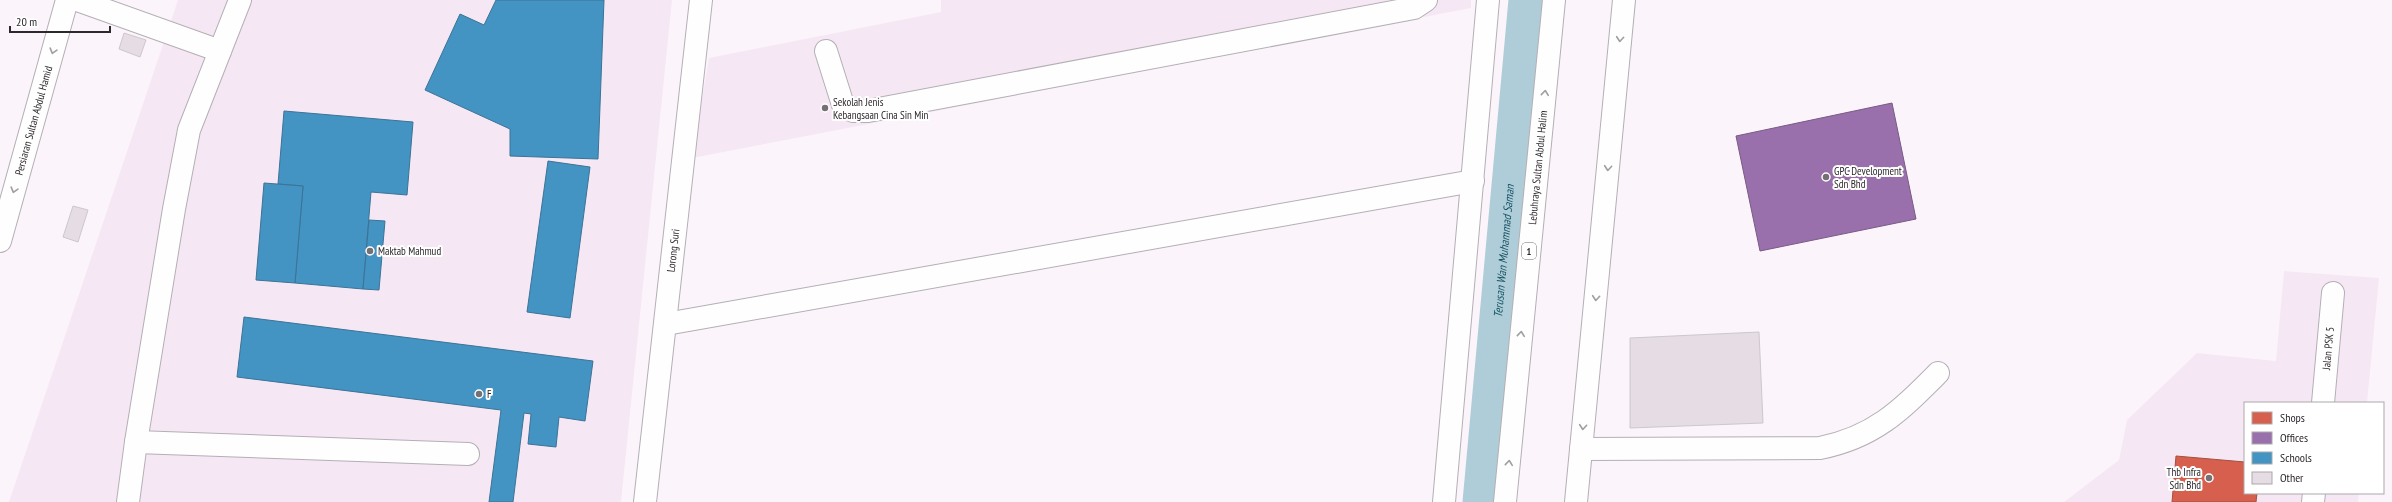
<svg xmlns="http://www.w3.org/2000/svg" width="2392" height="502" font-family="'PT Sans Narrow',sans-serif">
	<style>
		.built { fill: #f5e8f4 }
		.shops { fill: #d6604d; stroke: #a34f43 }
		.offices { fill: #9970ab; stroke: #795a85 }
		.schools { fill: #4393c3; stroke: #3c7396 }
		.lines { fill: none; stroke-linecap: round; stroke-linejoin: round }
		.canal { stroke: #afcdd8; stroke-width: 35 }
		.building { fill: #e5dce4; stroke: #ccc8cc }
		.minor-casing { stroke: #b4afb4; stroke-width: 24 }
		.major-casing { stroke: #b4afb4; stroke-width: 24 }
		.minor { stroke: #fefefe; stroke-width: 22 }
		.major { stroke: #fefefe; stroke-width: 22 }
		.oneway { stroke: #a09ea0 }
		.poi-dot { fill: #757074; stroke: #fff; stroke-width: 1.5 }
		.labels { text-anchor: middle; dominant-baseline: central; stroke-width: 4; stroke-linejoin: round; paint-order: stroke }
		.shield { fill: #fff; stroke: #6c686b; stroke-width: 1 }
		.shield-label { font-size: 10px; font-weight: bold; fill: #2d282c }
		.poi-label { font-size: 11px; fill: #2d282c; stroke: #fff; text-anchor: start }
		.street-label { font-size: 11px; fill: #2d282c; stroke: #fff }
		.water-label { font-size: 12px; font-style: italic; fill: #175363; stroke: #fff }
	</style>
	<rect width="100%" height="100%" fill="#fbf5fb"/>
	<g class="built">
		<polygon points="178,0 672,0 621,502 9,502"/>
		<polygon points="941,0 1471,0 1471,8 692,158 709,58 941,12"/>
		<polygon points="2284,271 2379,278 2367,403 2245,403 2245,493 2359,493 2358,502 2064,502 2119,460 2127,420 2197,353 2276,361"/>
	</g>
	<polygon class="shops" points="2176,456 2245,462 2245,493 2257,493 2256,502 2172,502"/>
	<polygon class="offices" points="1892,103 1916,219 1760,251 1736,136"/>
	<g class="schools">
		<polygon points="496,0 604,0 598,159 510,156 510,129 425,90 460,14 484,25"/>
		<polygon points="284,111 413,122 407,195 371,192 363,289 295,283 303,186 278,184"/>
		<polygon points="548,161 590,167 570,318 527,312"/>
		<polygon points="264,183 303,186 295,283 256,280"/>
		<polygon points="369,220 385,221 379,290 363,289"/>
		<polygon points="244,317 593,361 585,421 559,417 556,447 528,444 531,414 524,413 513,502 489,502 501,410 237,377"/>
	</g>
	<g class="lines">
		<path class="canal" id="s1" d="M1480,502l46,-502"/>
	</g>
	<g class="building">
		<polygon points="124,33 146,40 140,57 119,49"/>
		<polygon points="73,206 88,210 78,242 63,237"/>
		<polygon points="1759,332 1763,423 1630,428 1630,338"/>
	</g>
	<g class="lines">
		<g class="minor-casing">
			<g id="minor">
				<polyline points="77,0 220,51"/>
				<polyline points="826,51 843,105 853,111 868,111 1414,8 1426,0"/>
				<polyline points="666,324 1473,181"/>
				<path id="s2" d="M2323,403l10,-110"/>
				<polyline points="136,442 468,454"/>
				<path d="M1581,449l239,-1c55,-11 81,-38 118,-75"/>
				<polyline points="128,502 136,442 174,209 189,130 240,0"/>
				<path id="s3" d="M645,502l56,-502"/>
				<polyline points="1444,502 1488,0"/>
				<polyline points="2313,502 2314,493"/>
			</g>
		</g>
		<g class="major-casing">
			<g id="major">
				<path id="s4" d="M0,241l67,-241"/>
				<path id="s5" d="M1505,502l49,-502"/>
				<polyline points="1576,502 1624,0"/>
			</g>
		</g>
		<use href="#minor" class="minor"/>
		<use href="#major" class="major"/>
	</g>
	<defs><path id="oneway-chevron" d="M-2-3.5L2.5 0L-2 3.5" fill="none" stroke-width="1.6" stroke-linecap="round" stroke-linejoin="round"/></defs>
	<g class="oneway">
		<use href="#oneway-chevron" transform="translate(1620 39) rotate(95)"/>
		<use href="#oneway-chevron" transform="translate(53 51) rotate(106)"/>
		<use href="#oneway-chevron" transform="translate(1545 93) rotate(-84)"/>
		<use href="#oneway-chevron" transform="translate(1608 168) rotate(95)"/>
		<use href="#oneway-chevron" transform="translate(14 190) rotate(106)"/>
		<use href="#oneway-chevron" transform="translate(1596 298) rotate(95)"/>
		<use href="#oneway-chevron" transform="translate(1521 334) rotate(-84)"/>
		<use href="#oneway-chevron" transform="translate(1583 427) rotate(95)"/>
		<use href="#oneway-chevron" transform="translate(1509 463) rotate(-84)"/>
	</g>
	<g class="poi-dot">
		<circle cx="825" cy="108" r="4"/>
		<circle cx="1826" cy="177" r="4"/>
		<circle cx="370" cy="251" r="4"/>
		<circle cx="479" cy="394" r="4"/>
		<circle cx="2209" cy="478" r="4"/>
	</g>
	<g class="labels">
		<rect class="shield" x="1522" y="243" width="14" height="16" rx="3"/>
		<g class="shield-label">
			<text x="1529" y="251">1</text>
		</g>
		<g class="poi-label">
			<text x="833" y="102">Sekolah Jenis<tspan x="833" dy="13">Kebangsaan Cina Sin Min</tspan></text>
			<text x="1834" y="171">GPC Development<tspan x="1834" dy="13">Sdn Bhd</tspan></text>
			<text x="378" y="251">Maktab Mahmud</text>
			<text x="487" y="394">F</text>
			<text x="2201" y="472" text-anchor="end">Thb Infra<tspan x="2201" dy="13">Sdn Bhd</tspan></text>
		</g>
		<g class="street-label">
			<text stroke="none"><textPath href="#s4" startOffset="125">Persiaran Sultan Abdul Hamid</textPath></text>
			<text stroke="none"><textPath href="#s5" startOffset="336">Lebuhraya Sultan Abdul Halim</textPath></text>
			<text stroke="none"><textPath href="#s3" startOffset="253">Lorong Suri</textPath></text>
			<text stroke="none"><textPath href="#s2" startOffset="55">Jalan PSK 5</textPath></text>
		</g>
		<g class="water-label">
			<text stroke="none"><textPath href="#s1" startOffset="252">Terusan Wan Muhammad Saman</textPath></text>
		</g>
	</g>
	<rect x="2244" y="402" width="140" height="92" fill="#ffffff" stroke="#aba9ab"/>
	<rect x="2252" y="412" width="20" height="12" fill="#d6604d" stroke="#aba9ab"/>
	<text x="2280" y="422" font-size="12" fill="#2d282c">Shops</text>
	<rect x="2252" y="432" width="20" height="12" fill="#9970ab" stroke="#aba9ab"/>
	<text x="2280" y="442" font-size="12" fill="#2d282c">Offices</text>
	<rect x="2252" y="452" width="20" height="12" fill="#4393c3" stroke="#aba9ab"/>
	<text x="2280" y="462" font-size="12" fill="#2d282c">Schools</text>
	<rect x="2252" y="472" width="20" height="12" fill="#e5dce4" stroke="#aba9ab"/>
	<text x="2280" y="482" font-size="12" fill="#2d282c">Other</text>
	<path d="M10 26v6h100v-6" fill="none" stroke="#2d282c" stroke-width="2"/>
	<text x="16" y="26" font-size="12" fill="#2d282c" stroke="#ffffff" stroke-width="3" paint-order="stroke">20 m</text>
</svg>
